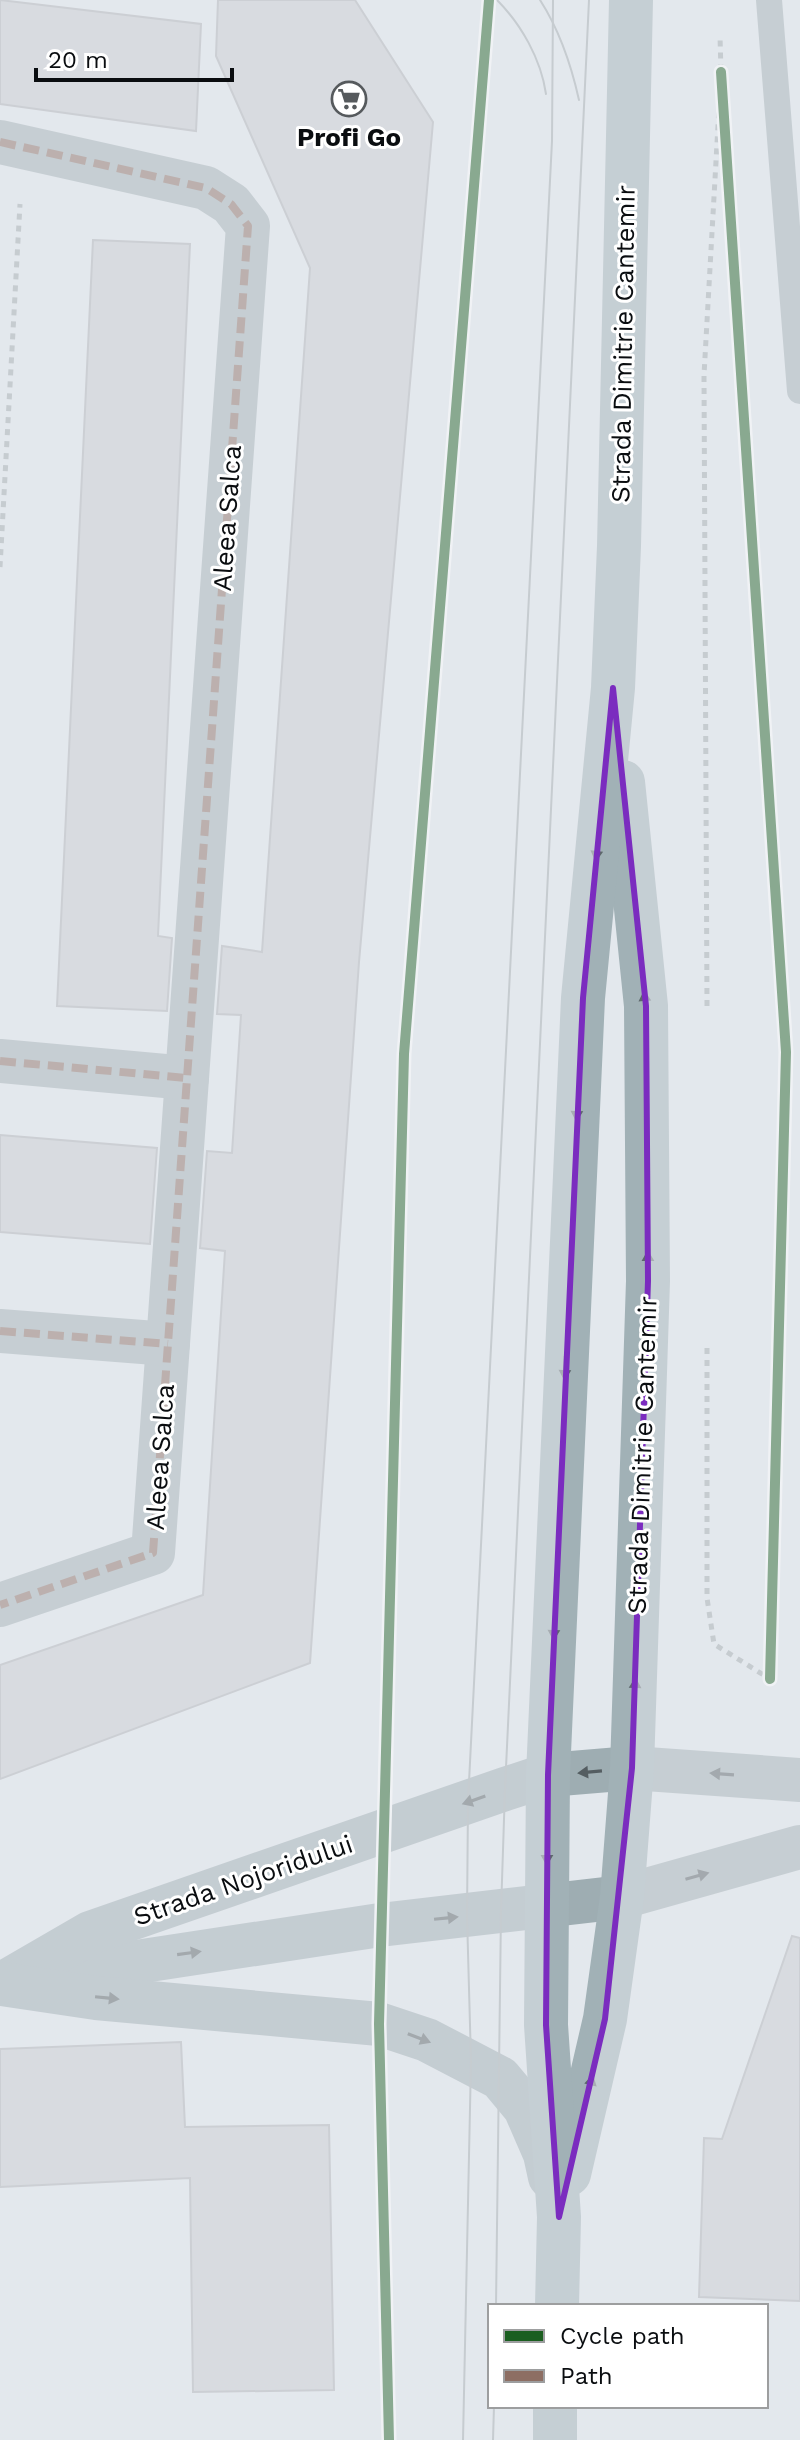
<svg xmlns="http://www.w3.org/2000/svg" width="800" height="2440" font-family="'Work Sans',sans-serif">
	<style>
		.building { fill: #c9ccd0; stroke: #afb2b6; stroke-width: 2 }
		.lines { fill: none; stroke-linecap: round; stroke-linejoin: round }
		.path { stroke: #a2abae; stroke-width: 5; stroke-dasharray: 6 6; stroke-linecap: butt }
		.service { stroke: #a2b0b4; stroke-width: 26 }
		.minor { stroke: #a2b0b4; stroke-width: 44 }
		.secondary { stroke: #9eadb2; stroke-width: 44 }
		.primary { stroke: #a1b1b6; stroke-width: 44 }
		.tram { stroke: #a2aaad; stroke-width: 2 }
		.quiet { stroke: #8d6e63; stroke-width: 8; stroke-dasharray: 16 8; stroke-linecap: butt }
		.cycleway-casing { stroke: #fff; stroke-width: 15 }
		.cycleway { stroke: #1b5e20; stroke-width: 10 }
		.oneway { fill: #5d676b }
		.oneway2 { fill: #545d61 }
		.oneway3 { fill: #565e62 }
		.marked { fill: none; stroke: #7b2cbf; stroke-width: 6; stroke-linejoin: round }
		.labels { text-anchor: middle; dominant-baseline: central; stroke-width: 6; stroke-linejoin: round; paint-order: stroke }
		.poi-label { font-size: 26px; font-weight: bold; fill: #0a0d10; stroke: #fff }
		.street-label { font-size: 26px; fill: #0a0d10; stroke: #fff }
	</style>
	<rect width="100%" height="100%" fill="#e3e8ed"/>
	<g class="building">
		<polygon points="0,0 201,24 196,131 0,104"/>
		<polygon points="218,0 355,0 433,122 359,962 310,1663 0,1779 0,1665 203,1595 225,1251 200,1248 207,1151 232,1153 241,1015 217,1014 222,946 262,952 310,268 216,56"/>
		<polygon points="93,240 190,244 158,936 172,938 167,1011 57,1006"/>
		<polygon points="0,1135 157,1148 150,1244 0,1232"/>
		<polygon points="792,1936 800,1938 800,2301 699,2297 704,2138 722,2139"/>
		<polygon points="181,2042 185,2127 329,2125 334,2390 193,2392 190,2178 0,2187 0,2049"/>
	</g>
	<g class="lines">
		<g class="path">
			<polyline points="0,567 20,204"/>
			<polyline points="707,1006 704,375 721,72 720,36"/>
			<polyline points="707,1348 707,1598 714,1644 770,1679"/>
		</g>
		<polyline class="service" points="769,0 800,391"/>
		<g class="minor">
			<polyline points="0,142 206,188 231,204 248,226 153,1553 0,1605"/>
			<polyline points="0,1061 187,1078"/>
			<polyline points="0,1331 168,1344"/>
			<polyline points="632,1768 800,1780"/>
			<polyline points="622,1897 800,1847"/>
		</g>
		<g class="secondary">
			<polyline points="38,1977 380,1925 622,1897"/>
			<polyline points="2,1984 90,1933 505,1789 548,1775 632,1768"/>
			<polyline points="2,1984 96,1998 379,2024 427,2040 500,2078 525,2108 545,2154 550,2177"/>
		</g>
		<g class="primary">
			<polyline points="569,2174 605,2019 622,1897 632,1768 648,1281 646,1006 623,782"/>
			<polyline points="557,2306 559,2217 546,2025 548,1775 583,998 613,688 619,546 631,0"/>
			<polyline points="555,2440 555,2406"/>
		</g>
		<g class="tram">
			<path d="M497,0c24,24 44,59 49,94"/>
			<path d="M540,0c20,31 31,64 39,100"/>
			<polyline points="496,2306 501,1911 505,1789 589,0"/>
			<polyline points="463,2440 471,2061 467,1916 468,1802 552,141 553,0"/>
			<polyline points="493,2440 494,2406"/>
		</g>
		<g class="quiet">
			<polyline points="0,142 206,188 231,204 248,226 153,1553 0,1605"/>
			<polyline points="0,1061 187,1078"/>
			<polyline points="0,1331 168,1344"/>
		</g>
		<g class="cycleway-casing">
			<g id="cycleway">
				<polyline points="721,72 786,1052 770,1679"/>
				<polyline points="389,2440 379,2024 404,1054 489,0"/>
			</g>
		</g>
		<use href="#cycleway" class="cycleway"/>
	</g>
	<defs><path id="oneway-solid" d="M-6-.8H1V-3.2L6.5 0L1 3.2V.8H-6Z" transform="scale(2)"/></defs>
	<g class="oneway">
		<use href="#oneway-solid" transform="translate(597 849) rotate(96)"/>
		<use href="#oneway-solid" transform="translate(645 1003) rotate(-94)"/>
		<use href="#oneway-solid" transform="translate(577 1109) rotate(93)"/>
		<use href="#oneway-solid" transform="translate(648 1263) rotate(-91)"/>
		<use href="#oneway-solid" transform="translate(565 1368) rotate(92)"/>
		<use href="#oneway-solid" transform="translate(554 1628) rotate(92)"/>
		<use href="#oneway-solid" transform="translate(635 1690) rotate(-88)"/>
		<use href="#oneway-solid" transform="translate(547 1853) rotate(91)"/>
		<use href="#oneway-solid" transform="translate(590 2087) rotate(-77)"/>
	</g>
	<g class="oneway2">
		<use href="#oneway-solid" transform="translate(590 1772) rotate(175)"/>
		<use href="#oneway-solid" transform="translate(474 1800) rotate(161)"/>
		<use href="#oneway-solid" transform="translate(446 1918) rotate(-6)"/>
		<use href="#oneway-solid" transform="translate(189 1953) rotate(-8)"/>
		<use href="#oneway-solid" transform="translate(107 1998) rotate(6)"/>
		<use href="#oneway-solid" transform="translate(419 2038) rotate(21)"/>
	</g>
	<g class="oneway3">
		<use href="#oneway-solid" transform="translate(722 1774) rotate(-176)"/>
		<use href="#oneway-solid" transform="translate(697 1876) rotate(-16)"/>
	</g>
	<path d="M0 0H800V2440H0ZM613,688l33,318 2,275 -16,487 -27,251 -46,198 -13,-192 2,-250 35,-777z" fill="#e3e8ed" fill-opacity=".55" fill-rule="evenodd"/>
	<path class="marked" d="M613,688l33,318 2,275 -16,487 -27,251 -46,198 -13,-192 2,-250 35,-777z"/>
	<defs>
		<g id="supermarket-ring" transform="scale(1.8)"><circle r="9.5" fill="#fff" stroke="#565a5d" stroke-width="1.5"/><path d="M-6-5.5h2.5l.6 2H6L4.5 2H-2.5L-4.4-4H-6ZM-1.5 3.2a1.3 1.3 0 1 0 .1 0ZM3 3.2a1.3 1.3 0 1 0 .1 0Z" fill="#565a5d"/></g>
	</defs>
	<g fill-rule="evenodd">
		<use href="#supermarket-ring" x="349" y="99"/>
	</g>
	<g class="labels">
		<g class="poi-label">
			<text x="349" y="137">Profi Go</text>
		</g>
		<g class="street-label">
			<text transform="translate(623 344) rotate(-89)">Strada Dimitrie Cantemir</text>
			<text transform="translate(227 518) rotate(-86)">Aleea Salca</text>
			<text transform="translate(642 1455) rotate(-88)">Strada Dimitrie Cantemir</text>
			<text transform="translate(160 1457) rotate(-86)">Aleea Salca</text>
			<text transform="translate(243 1880) rotate(-19)">Strada Nojoridului</text>
		</g>
	</g>
	<rect x="488" y="2304" width="280" height="104" fill="#ffffff" stroke="#9d9e9f" stroke-width="2"/>
	<rect x="504" y="2330" width="40" height="12" fill="#1b5e20" stroke="#9d9e9f" stroke-width="2"/>
	<text x="560" y="2344" font-size="24" fill="#0a0d10">Cycle path</text>
	<rect x="504" y="2370" width="40" height="12" fill="#8d6e63" stroke="#9d9e9f" stroke-width="2"/>
	<text x="560" y="2384" font-size="24" fill="#0a0d10">Path</text>
	<path d="M36 68v12h196v-12" fill="none" stroke="#0a0d10" stroke-width="4"/>
	<text x="48" y="68" font-size="24" fill="#0a0d10" stroke="#ffffff" stroke-width="6" paint-order="stroke">20 m</text>
</svg>
